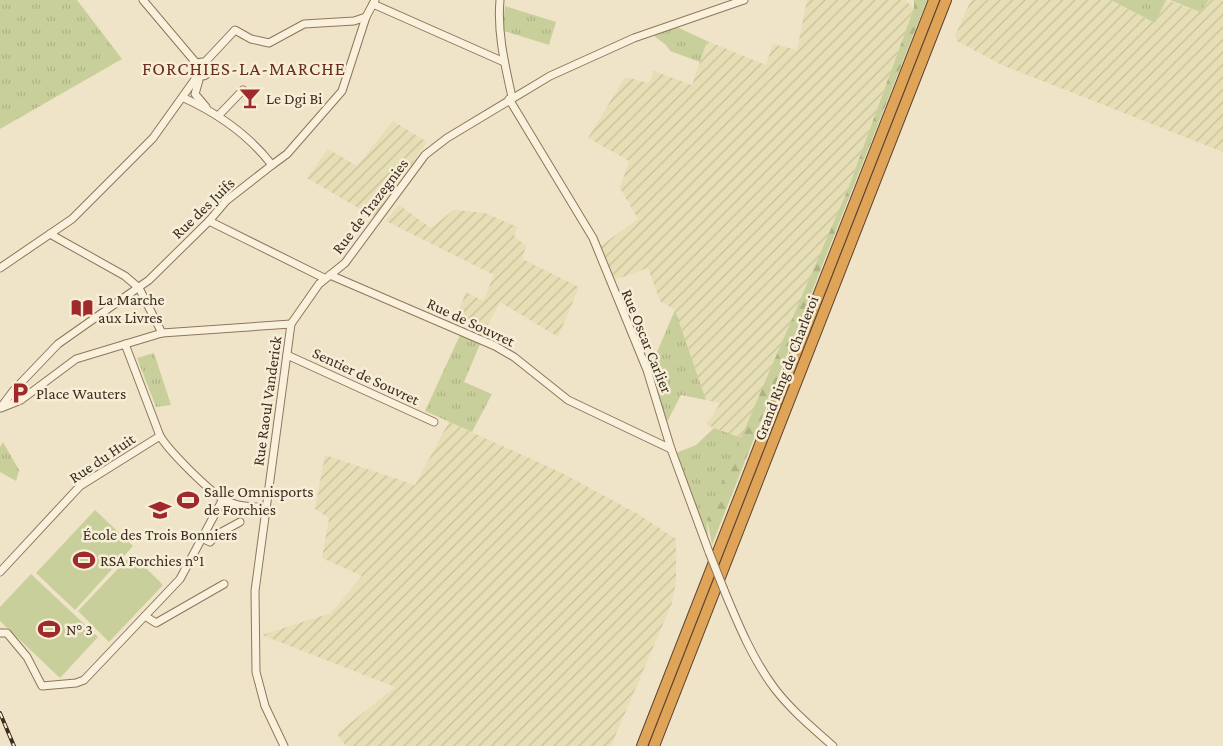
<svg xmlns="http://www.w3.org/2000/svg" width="1223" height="746" font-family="'Crimson Pro',serif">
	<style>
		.farmland { fill: url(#farmland-furrows) }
		.grass { fill: url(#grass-tufts) }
		.forest { fill: url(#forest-firs) }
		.garden { fill: #c9cf9b }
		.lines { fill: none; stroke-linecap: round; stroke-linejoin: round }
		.minor-casing { stroke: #8d765c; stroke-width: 9 }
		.highway-casing { stroke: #5b4430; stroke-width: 12 }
		.minor { stroke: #faf1dc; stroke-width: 7 }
		.highway { stroke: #e0a458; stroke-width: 10 }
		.rail-casing { stroke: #3d2e20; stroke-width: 4 }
		.rail { stroke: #f7eed8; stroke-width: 2; stroke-dasharray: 5.5; stroke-linecap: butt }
		.minor-bridge-casing { stroke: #8d765c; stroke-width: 9; stroke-linecap: butt }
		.minor-bridge { stroke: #faf1dc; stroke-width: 7 }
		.labels { text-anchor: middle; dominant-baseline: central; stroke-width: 5; stroke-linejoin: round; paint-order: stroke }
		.poi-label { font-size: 16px; fill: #3d2e20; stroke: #f7eed8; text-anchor: start }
		.street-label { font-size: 16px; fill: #3d2e20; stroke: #f7eed8 }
		.quarter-label { font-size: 19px; letter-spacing: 1px; fill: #6b2e1e; stroke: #f7eed8 }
	</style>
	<defs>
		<pattern id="farmland-furrows" width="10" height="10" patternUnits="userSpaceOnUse" patternTransform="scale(1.25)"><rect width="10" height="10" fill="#e6deb5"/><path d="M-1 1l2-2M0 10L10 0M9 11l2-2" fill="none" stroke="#c6bf9b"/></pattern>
		<pattern id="grass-tufts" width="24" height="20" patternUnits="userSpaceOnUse" patternTransform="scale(1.25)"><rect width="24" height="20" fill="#c9cf9b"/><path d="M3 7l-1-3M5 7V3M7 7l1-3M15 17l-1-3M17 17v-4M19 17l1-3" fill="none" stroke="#aeb285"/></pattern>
		<pattern id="forest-firs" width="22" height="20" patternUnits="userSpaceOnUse" patternTransform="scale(1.25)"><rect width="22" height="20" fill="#c9cf9b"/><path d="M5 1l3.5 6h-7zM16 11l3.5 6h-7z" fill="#aeb285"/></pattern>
	</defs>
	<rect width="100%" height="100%" fill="#f0e4c8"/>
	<g class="farmland">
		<polygon points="807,0 905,0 914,8 848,189 742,438 707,425 707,421 710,420 720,403 706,400 675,310 660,301 648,268 611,281 599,247 638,219 620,188 629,161 588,138 625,77 649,83 654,71 692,85 707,41 766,65 773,44 797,50"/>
		<polygon points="971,0 1111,0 1155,23 1166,0 1200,12 1209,0 1223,0 1223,152 1002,65 957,41 955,36"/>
		<polygon points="393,121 427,142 374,217 307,178 328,149 357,166"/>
		<polygon points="399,205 431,228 454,210 485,213 517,227 514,236 526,246 522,259 579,287 558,337 500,302 484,332 455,320 466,292 483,301 494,275 386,221"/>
		<polygon points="449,422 560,472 638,514 676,539 676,581 672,603 611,746 346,746 337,734 395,687 262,635 331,613 362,576 322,558 329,518 315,509 325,455 415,485"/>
	</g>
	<g class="grass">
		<polygon points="0,0 77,0 122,59 0,129"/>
		<polygon points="1111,0 1166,0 1155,23"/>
		<polygon points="1170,0 1209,0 1200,12"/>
		<polygon points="505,6 556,22 549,45 504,31 503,21"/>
		<polygon points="675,26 707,41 700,62 670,51 666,45 653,35"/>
		<polygon points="675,310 706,400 681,395 666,424 644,358 657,352"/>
		<polygon points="460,335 480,344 464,382 492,394 472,432 425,411"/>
		<polygon points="154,353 171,405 156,407 137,358"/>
		<polygon points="714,428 742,438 707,518 708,537 676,453 696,445"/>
		<polygon points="3,442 19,470 16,481 0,472 0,447"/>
	</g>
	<polygon class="forest" points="914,0 927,0 712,545 707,519 712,505 848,189 914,8"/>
	<g class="garden">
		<polygon points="95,510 133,546 75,610 36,573"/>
		<polygon points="132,554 163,585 109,642 78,611"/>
		<polygon points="31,574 98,637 60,678 0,621 0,607"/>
	</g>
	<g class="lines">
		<g class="minor-casing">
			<g id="minor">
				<polyline points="143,0 197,64"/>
				<path d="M500,0c-3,33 5,65 12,97"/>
				<polyline points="373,4 504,62"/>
				<circle cx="202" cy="69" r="7"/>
				<polyline points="205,62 235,30 251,39 269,43 304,24 354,21 366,17"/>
				<polyline points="199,80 195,94 206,107"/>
				<polyline points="509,99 593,238 647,370 671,449 709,552"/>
				<polyline points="218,116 243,90"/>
				<polyline points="272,165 287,154 342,91 366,17 375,0"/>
				<polyline points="209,221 324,278"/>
				<polyline points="50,234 125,276 139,288 162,333"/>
				<polyline points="0,268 72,219 153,138 198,75"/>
				<polyline points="330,275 495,346 514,357 568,400 671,449"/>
				<path d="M125,344l35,92c9,15 47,53 63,63 12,8 28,7 42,9"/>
				<polyline points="287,355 434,422"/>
				<path d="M1,407l13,-17 44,-46 91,-64 60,-59 17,-20 46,-36c-24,-31 -53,-51 -88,-67"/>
				<polyline points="1,408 21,400 76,359 162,333 291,324"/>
				<polyline points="202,538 210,542 216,535 240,522"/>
				<polyline points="0,572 80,486 160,436"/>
				<path d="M724,590c14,34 29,70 51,99 17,22 38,39 58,57"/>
				<polyline points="145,616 156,623 224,584"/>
				<polyline points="0,633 7,633 27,657 42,686 76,683 84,680 180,579 223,499"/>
				<polyline points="284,746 265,706 256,672 255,591 291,324 319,284 345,263 425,155 447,138 550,76 634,38 744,0"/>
			</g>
		</g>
		<g class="highway-casing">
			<g id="highway">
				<polyline points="642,746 934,0"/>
				<polyline points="654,746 946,0"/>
			</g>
		</g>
		<use href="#minor" class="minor"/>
		<use href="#highway" class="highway"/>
		<g class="rail-casing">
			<polyline id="rail" points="0,713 14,746"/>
		</g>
		<use href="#rail" class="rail"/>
		<g class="minor-bridge-casing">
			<polyline id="minor-bridge" points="709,552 724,590"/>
		</g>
		<use href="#minor-bridge" class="minor-bridge"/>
	</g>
	<defs>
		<g id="bar-bare" transform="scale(1.725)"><path d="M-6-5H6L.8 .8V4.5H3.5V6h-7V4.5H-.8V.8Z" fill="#9e2a2b" stroke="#f7eed8" stroke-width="2.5" paint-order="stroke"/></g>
		<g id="library-bare" transform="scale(1.725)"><path d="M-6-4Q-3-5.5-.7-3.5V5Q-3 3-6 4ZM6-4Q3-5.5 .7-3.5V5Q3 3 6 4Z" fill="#9e2a2b" stroke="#f7eed8" stroke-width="2.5" paint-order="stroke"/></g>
		<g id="parking-bare" transform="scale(1.725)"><path d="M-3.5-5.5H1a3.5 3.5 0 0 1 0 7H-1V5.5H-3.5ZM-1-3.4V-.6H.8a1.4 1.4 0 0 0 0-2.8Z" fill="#9e2a2b" stroke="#f7eed8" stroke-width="2.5" paint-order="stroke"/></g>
		<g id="stadium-bare" transform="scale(1.725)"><path d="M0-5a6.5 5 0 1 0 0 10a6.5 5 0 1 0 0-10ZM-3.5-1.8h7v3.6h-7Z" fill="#9e2a2b" stroke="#f7eed8" stroke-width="2.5" paint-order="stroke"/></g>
		<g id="school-bare" transform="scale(1.725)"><path d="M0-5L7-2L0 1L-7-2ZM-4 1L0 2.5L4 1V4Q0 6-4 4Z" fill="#9e2a2b" stroke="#f7eed8" stroke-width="2.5" paint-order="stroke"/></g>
	</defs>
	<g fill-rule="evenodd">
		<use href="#bar-bare" x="250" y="98"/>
		<use href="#library-bare" x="82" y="308"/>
		<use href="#parking-bare" x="20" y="393"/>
		<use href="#stadium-bare" x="188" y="500"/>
		<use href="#school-bare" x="160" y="510"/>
		<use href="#stadium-bare" x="84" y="560"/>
		<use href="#stadium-bare" x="49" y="629"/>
	</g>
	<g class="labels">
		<g class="poi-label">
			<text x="266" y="98">Le Dgi Bi</text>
			<text x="98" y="299">La Marche<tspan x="98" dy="18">aux Livres</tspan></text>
			<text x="36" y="393">Place Wauters</text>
			<text x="204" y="491">Salle Omnisports<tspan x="204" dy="18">de Forchies</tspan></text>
			<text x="160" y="534" text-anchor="middle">École des Trois Bonniers</text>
			<text x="100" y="560">RSA Forchies n°1</text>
			<text x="66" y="629">N° 3</text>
		</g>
		<g class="street-label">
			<text transform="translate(370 206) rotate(-53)">Rue de Trazegnies</text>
			<text transform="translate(203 208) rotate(-44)">Rue des Juifs</text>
			<text transform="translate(471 322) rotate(25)">Rue de Souvret</text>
			<text transform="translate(647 341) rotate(68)">Rue Oscar Carlier</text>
			<text transform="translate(786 368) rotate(-69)">Grand Ring de Charleroi</text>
			<text transform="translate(366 376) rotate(25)">Sentier de Souvret</text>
			<text transform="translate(267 401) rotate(-82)">Rue Raoul Vanderick</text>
			<text transform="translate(102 458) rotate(-34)">Rue du Huit</text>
		</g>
		<g class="quarter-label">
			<text x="244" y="68">FORCHIES-LA-MARCHE</text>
		</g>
	</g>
</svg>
